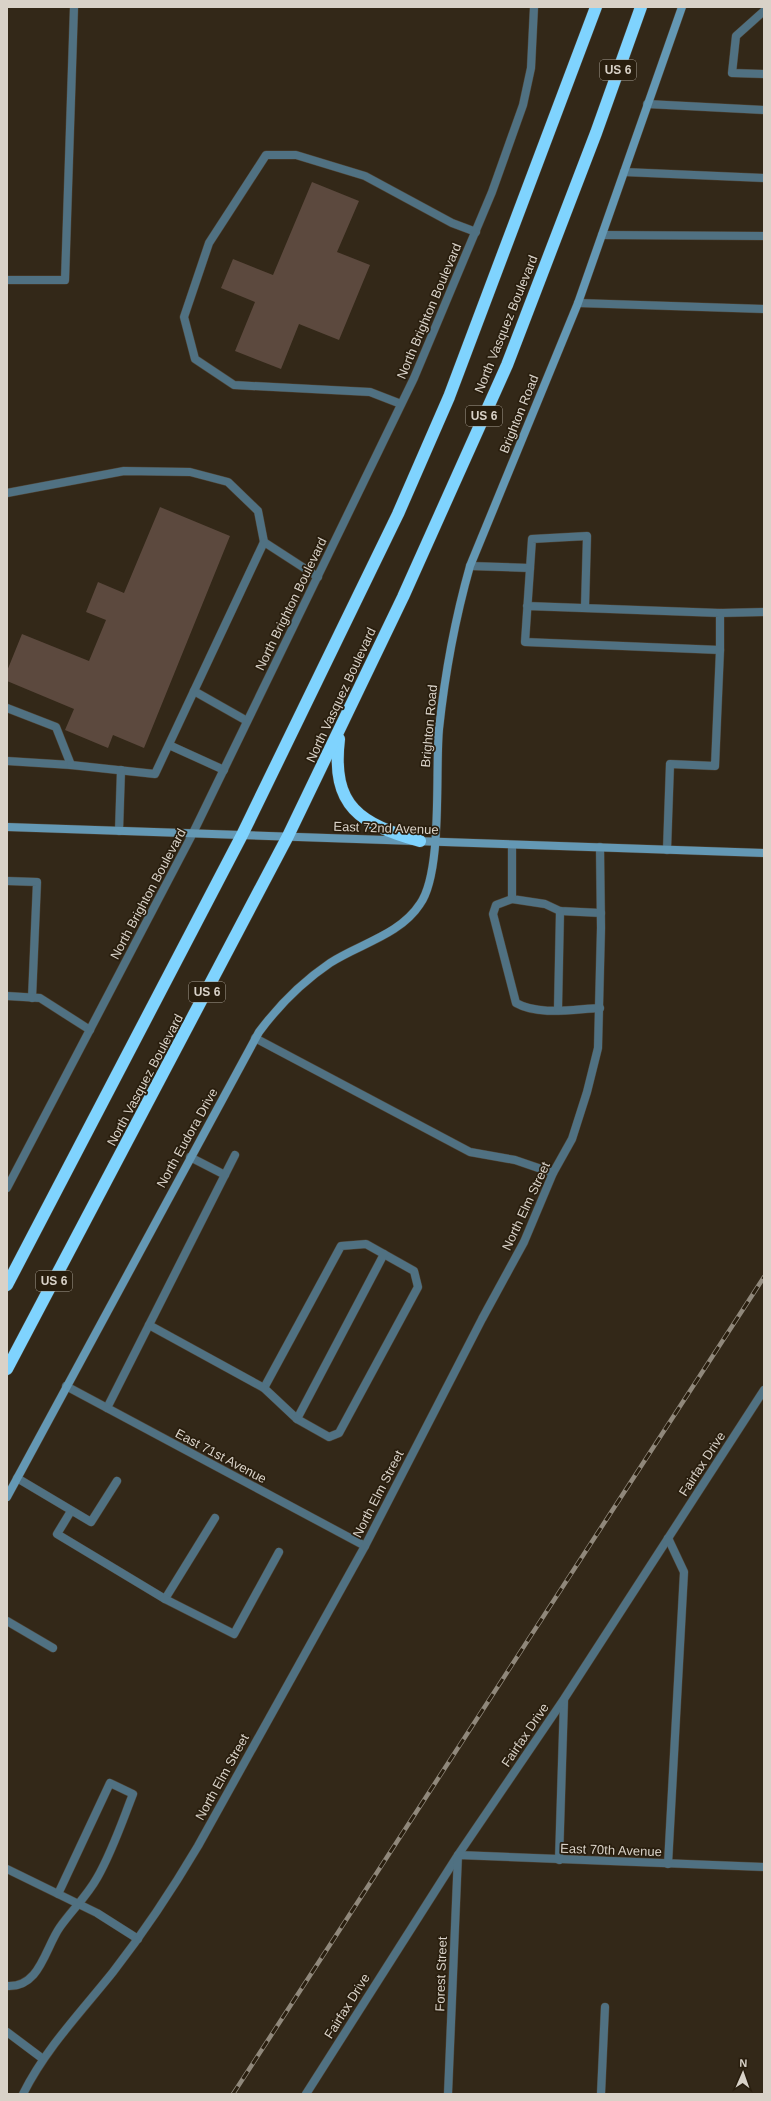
<svg xmlns="http://www.w3.org/2000/svg" width="771" height="2101" font-family="Helvetica,sans-serif">
	<style>
		.building { fill: #5c493e }
		.lines { fill: none; stroke-linecap: round; stroke-linejoin: round }
		.lane-casing { stroke: #4e4334; stroke-width: 9 }
		.street-casing { stroke: #4e4334; stroke-width: 9 }
		.secondary-casing { stroke: #4e4334; stroke-width: 9 }
		.highway-casing { stroke: #4e4334; stroke-width: 13 }
		.lane { stroke: #507182; stroke-width: 8 }
		.street { stroke: #507182; stroke-width: 8 }
		.secondary { stroke: #6498b4; stroke-width: 8 }
		.highway { stroke: #7fd3fe; stroke-width: 12 }
		.rail-casing { stroke: #90887b; stroke-width: 4.5 }
		.rail { stroke: #291e0e; stroke-width: 3; stroke-dasharray: 9; stroke-linecap: butt }
		.labels { text-anchor: middle; dominant-baseline: central; stroke-width: 3.5; stroke-linejoin: round; paint-order: stroke }
		.shield { fill: #291e0e; stroke: #a49c90; stroke-width: 1 }
		.shield-label { font-size: 12px; font-weight: bold; fill: #d9d2c8 }
		.street-label { font-size: 13px; fill: #d9d2c8; stroke: #291e0e }
	</style>
	<rect width="100%" height="100%" fill="#332818"/>
	<g class="building">
		<polygon points="312,182 359,201 337,252 370,265 339,340 299,324 281,369 235,351 255,302 221,288 233,259 273,275"/>
		<polygon points="160,507 230,536 144,748 113,735 108,748 65,730 74,709 7,681 7,671 22,634 89,661 106,620 86,612 98,582 124,593"/>
	</g>
	<g class="lines">
		<g class="lane-casing">
			<g id="lane">
				<polyline points="764,11 736,36 732,73 764,74"/>
				<polyline points="647,104 764,110"/>
				<polyline points="624,172 764,178"/>
				<polyline points="602,235 764,236"/>
				<polyline points="7,280 65,280 74,7"/>
				<polyline points="578,303 764,309"/>
				<polyline points="401,404 370,392 234,385 195,359 184,317 209,243 266,155 296,155 365,176 452,223 476,232"/>
				<polyline points="7,493 124,471 190,472 228,482 258,511 264,542 318,577"/>
				<polyline points="470,566 530,568"/>
				<polyline points="527,606 720,613 720,650 525,642 532,539 587,536 585,607"/>
				<polyline points="720,613 764,612"/>
				<polyline points="194,691 247,721"/>
				<polyline points="7,708 56,727 71,765 7,761"/>
				<polyline points="169,745 224,770"/>
				<polyline points="71,765 155,774 264,542"/>
				<polyline points="119,831 121,770"/>
				<polyline points="512,845 512,899 545,904 560,911 601,913"/>
				<polyline points="667,850 670,764 715,766 720,650"/>
				<polyline points="7,881 37,882 32,998"/>
				<path d="M512,899l-16,6 -3,9 23,89c23,13 58,6 84,5"/>
				<polyline points="7,996 40,998 90,1030"/>
				<polyline points="558,1009 560,911"/>
				<polyline points="255,1038 470,1152 515,1160 553,1173"/>
				<polyline points="190,1157 225,1175"/>
				<polygon points="366,1244 414,1271 418,1287 339,1433 329,1437 297,1419 264,1388 341,1246"/>
				<polyline points="149,1325 264,1388"/>
				<polyline points="107,1408 235,1155"/>
				<polyline points="297,1419 384,1254"/>
				<polyline points="17,1478 91,1522 117,1481"/>
				<polyline points="71,1511 57,1534 165,1599 215,1518"/>
				<polyline points="165,1599 234,1634 279,1552"/>
				<polyline points="7,1621 53,1648"/>
				<polyline points="668,1864 684,1572 668,1538"/>
				<polyline points="7,1869 97,1913 138,1939"/>
				<path d="M7,1986c33,2 38,-38 53,-59 12,-17 27,-31 37,-49 15,-26 25,-56 36,-84l-23,-11 -52,111"/>
				<polyline points="7,2032 43,2059"/>
				<polyline points="601,2094 605,2007"/>
			</g>
		</g>
		<g class="street-casing">
			<g id="street">
				<polyline points="7,1188 193,833 414,378 492,192 523,105 531,68 534,7"/>
				<polyline points="66,1386 365,1546"/>
				<polyline points="559,1860 564,1700"/>
				<path d="M23,2094c23,-46 58,-82 90,-122 31,-40 59,-82 85,-126l167,-300 117,-227 42,-77 29,-69 19,-34 15,-47 11,-44 3,-120 -1,-81"/>
				<polyline points="306,2094 458,1855 564,1699 764,1390"/>
				<polyline points="448,2094 458,1855 764,1867"/>
			</g>
		</g>
		<g class="secondary-casing">
			<g id="secondary">
				<polyline points="7,827 764,853"/>
				<path d="M7,1497l252,-465c20,-27 43,-50 71,-69 29,-19 70,-28 90,-59 23,-32 15,-133 19,-175 6,-56 16,-110 31,-163l108,-263 104,-296"/>
			</g>
		</g>
		<g class="highway-casing">
			<g id="highway">
				<path d="M339,739c-8,68 21,85 81,102"/>
				<polyline points="7,1285 242,835 398,514 449,397 596,7"/>
				<polyline points="7,1369 288,836 403,597 507,365 596,133 641,7"/>
			</g>
		</g>
		<use href="#lane" class="lane"/>
		<use href="#street" class="street"/>
		<use href="#secondary" class="secondary"/>
		<use href="#highway" class="highway"/>
		<g class="rail-casing">
			<polyline id="rail" points="233,2094 764,1277"/>
		</g>
		<use href="#rail" class="rail"/>
	</g>
	<g class="labels">
		<g class="shield">
			<rect x="600" y="60" width="36" height="20" rx="3"/>
			<rect x="466" y="406" width="36" height="20" rx="3"/>
			<rect x="189" y="982" width="36" height="20" rx="3"/>
			<rect x="36" y="1271" width="36" height="20" rx="3"/>
		</g>
		<g class="shield-label">
			<text x="618" y="70">US 6</text>
			<text x="484" y="416">US 6</text>
			<text x="207" y="992">US 6</text>
			<text x="54" y="1281">US 6</text>
		</g>
		<g class="street-label">
			<text transform="translate(429 311) rotate(-67)">North Brighton Boulevard</text>
			<text transform="translate(506 324) rotate(-68)">North Vasquez Boulevard</text>
			<text transform="translate(519 414) rotate(-68)">Brighton Road</text>
			<text transform="translate(291 604) rotate(-64)">North Brighton Boulevard</text>
			<text transform="translate(341 695) rotate(-65)">North Vasquez Boulevard</text>
			<text transform="translate(429 726) rotate(-85)">Brighton Road</text>
			<text transform="translate(386 828) rotate(2)">East 72nd Avenue</text>
			<text transform="translate(148 894) rotate(-62)">North Brighton Boulevard</text>
			<text transform="translate(145 1080) rotate(-62)">North Vasquez Boulevard</text>
			<text transform="translate(187 1138) rotate(-61)">North Eudora Drive</text>
			<text transform="translate(526 1206) rotate(-65)">North Elm Street</text>
			<text transform="translate(221 1456) rotate(28)">East 71st Avenue</text>
			<text transform="translate(702 1464) rotate(-57)">Fairfax Drive</text>
			<text transform="translate(378 1494) rotate(-63)">North Elm Street</text>
			<text transform="translate(525 1735) rotate(-56)">Fairfax Drive</text>
			<text transform="translate(222 1777) rotate(-61)">North Elm Street</text>
			<text transform="translate(611 1850) rotate(2)">East 70th Avenue</text>
			<text transform="translate(441 1974) rotate(-88)">Forest Street</text>
			<text transform="translate(347 2006) rotate(-58)">Fairfax Drive</text>
		</g>
	</g>
	<rect width="771" height="2101" fill="none" stroke="#d9d2c8" stroke-width="16"/>
	<g transform="translate(743 2073) rotate(2)" stroke="#291e0e" stroke-width="3" paint-order="stroke">
	<path d="M0-3L7 15L0 10L-7 15Z" fill="#d9d2c8"/>
	<text y="-6" font-size="11" font-weight="bold" text-anchor="middle" fill="#d9d2c8">N</text>
	</g>
</svg>
